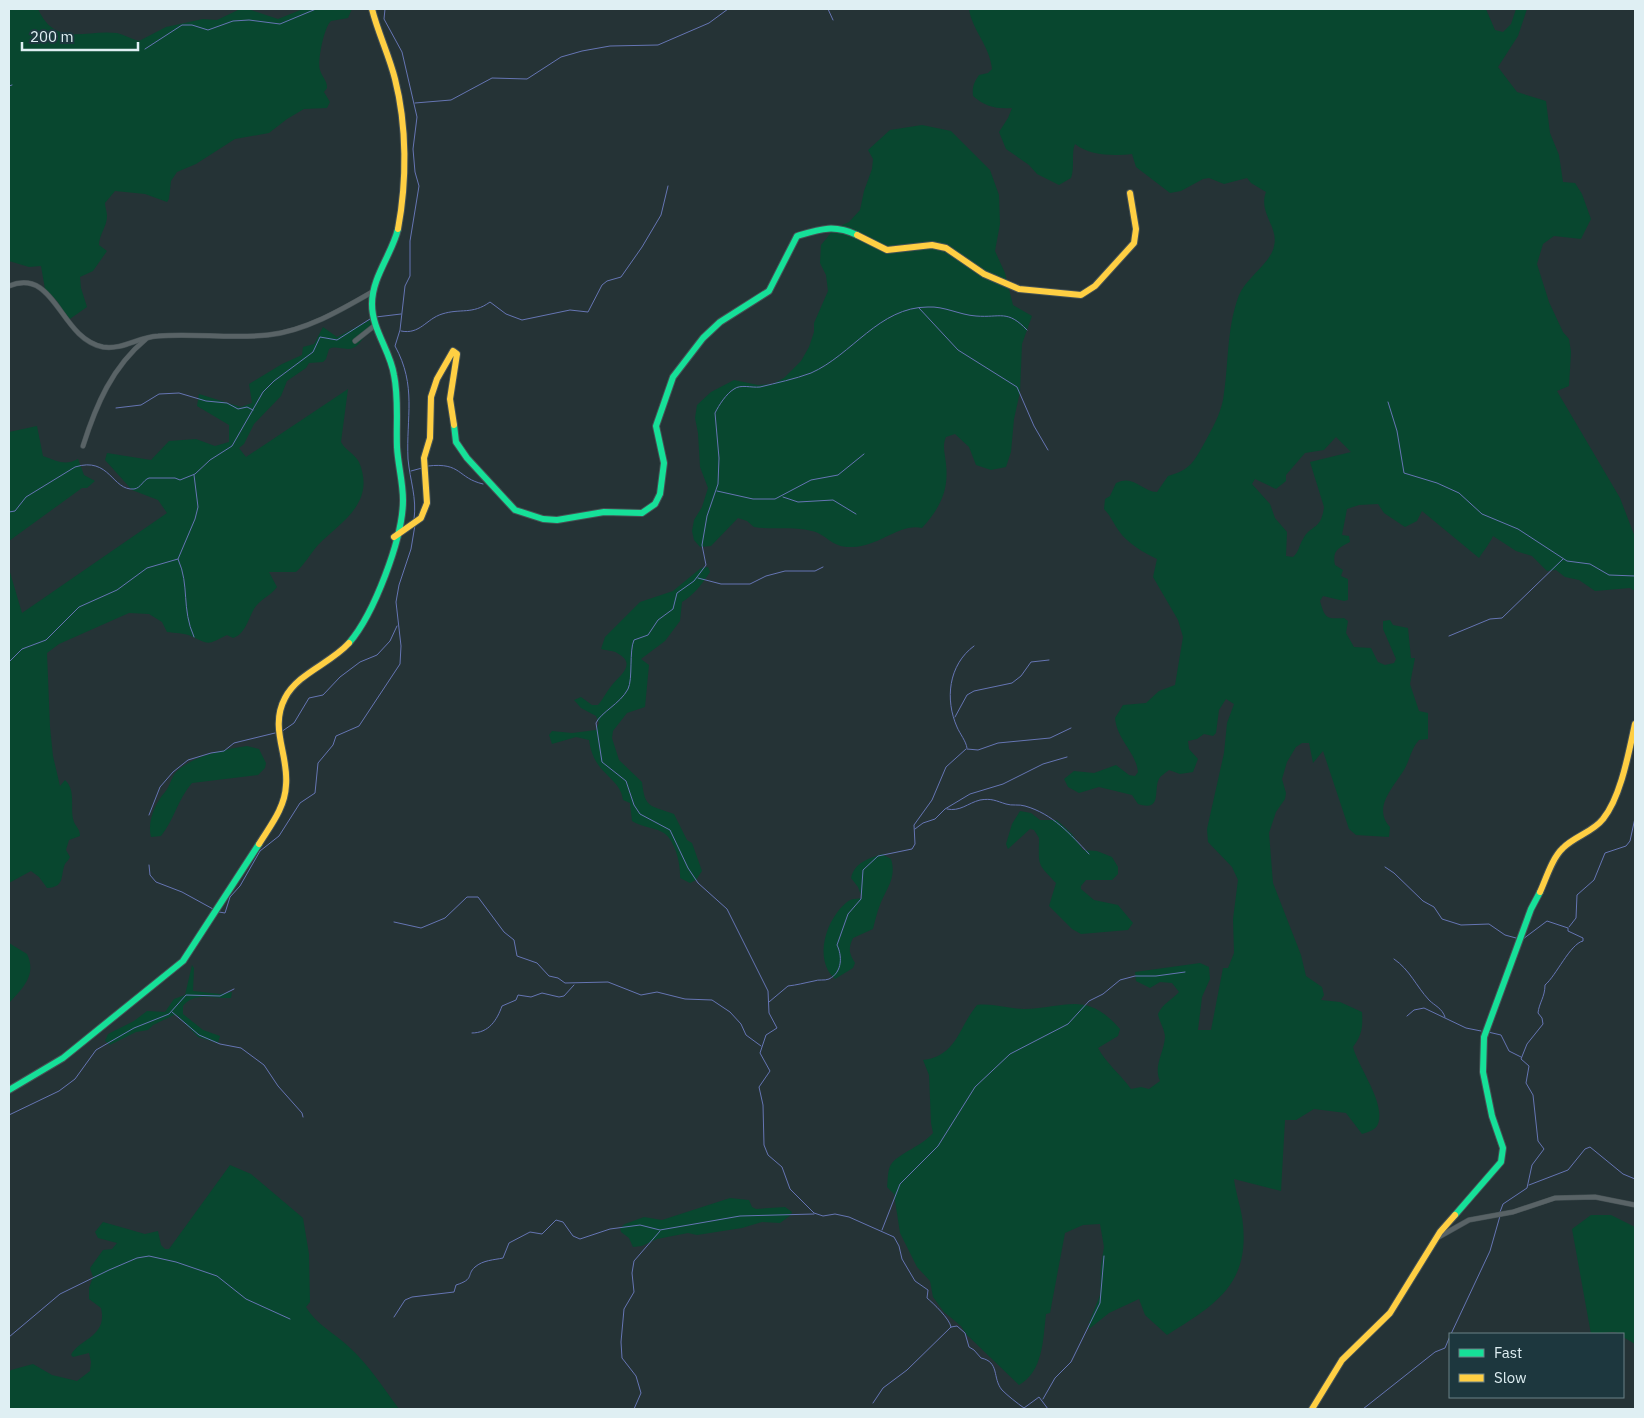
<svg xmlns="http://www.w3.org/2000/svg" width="1644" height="1418" font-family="'IBM Plex Sans',sans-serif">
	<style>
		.green { fill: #08472f; fill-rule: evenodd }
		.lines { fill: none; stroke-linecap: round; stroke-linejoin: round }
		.stream { stroke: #6575b3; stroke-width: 1 }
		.street-casing { stroke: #455154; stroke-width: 5.5 }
		.fast-casing { stroke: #455154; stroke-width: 8 }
		.slow-casing { stroke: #455154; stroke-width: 8 }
		.street { stroke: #596366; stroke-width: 4.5 }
		.fast { stroke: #16e098; stroke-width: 6 }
		.slow { stroke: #ffcf43; stroke-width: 6 }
	</style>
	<rect width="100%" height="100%" fill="#253336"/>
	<g class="green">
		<path d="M9,9h29c18,39 47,20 79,24 7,2 15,6 22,8l27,-14 37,-8 14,1 21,-10 10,-1 30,10 25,-10h49l-4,9 -17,3c-7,6 -14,41 -11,49 2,7 7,10 7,18l-3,4 6,10 -3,6 -23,1 -17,10 -18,14 -34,6 -39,25 -19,8 -6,9 -2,18 -2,3 -22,-8 -30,-3 -10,12c0,4 2,9 2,13 0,11 -8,18 -8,29l8,6 -14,20 -13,6 1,11 6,19 -20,14 -9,-19 -13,-13 -4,-23 -12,1 -20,-6z"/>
		<path d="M969,9h517l9,21 8,2 8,-8 5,-15h11l-9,27 -20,31 19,25 29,9 4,32 9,22 4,27 12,1 7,11 9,25 -10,20 -27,-3 -11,8 -6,20 12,38 14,30 6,7 2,13 -2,34 -12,5 63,107 15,39v54l-5,-3 -35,3 -16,-11 -14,-3 -9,-7 -9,1 -15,-15 -16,-5 -23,-15c-4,9 -9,14 -14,22l-57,-47 -5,10 -12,6 -21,-14 -6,-9 -19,1 -12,4 -5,26 7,1 1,6c-12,6 -18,9 -15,23l8,5 -2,6 7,3v21l-4,1 -21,-5 -3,5c5,18 7,18 24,17l4,3 -2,12 8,14 17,1 7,14 7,3 9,-2 2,-4 -13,-30v-8l7,-1 3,5 15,3 3,30h4l-5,26 9,27 9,2v26l-9,1c-7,8 -8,15 -12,24 -8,19 -37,41 -17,63l-1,10 -33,-2 -7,-6 -26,-78 -10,12 -4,-20h-7l-6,4 -9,15 -5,17 4,14 -1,6 -9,13 -7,21 4,50 28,72 5,21 16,11 2,8 -3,5 19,2 22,10c1,15 0,23 -9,35 5,20 33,56 25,77 -2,6 -10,8 -16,10l-16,-21 -32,-4 -18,11h-11l-4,71 -47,-12c2,16 8,31 9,46 6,61 -30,81 -76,110l-22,-20 -6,-16 -30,14 -20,16v-6l11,-28 1,-30 3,-18 -4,-23 -17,1 -18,8 -15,80 -4,1c-3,26 -3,58 -27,71l-52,-50 -6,-9 -17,-14 -11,-15 -3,-16 -13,-14 -17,-34 -6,-39 -7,-7c1,-7 0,-18 5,-24 8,-10 30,-17 41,-30l-2,-10 -2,-48 -6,-15c34,-4 35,-32 54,-55 16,-2 31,4 47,4 43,-1 62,-19 96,20l-2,7 -20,12c8,15 23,27 33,41l10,-2 8,2 11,-8c-7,-15 4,-28 5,-44 0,-7 -6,-16 -7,-23 5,-11 14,-14 21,-22l-7,-9 -12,-1 -10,6 -14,-7 -1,-9 65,-9 9,4 1,12 -8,18 -4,33h13l12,-62h5l6,-15 -1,-34 5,-39 -6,-13 -24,-25 -1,-13 17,-76 3,-30 7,-19 -8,-5 -7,11 -3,23 -3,3 -9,-2 -7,5 -9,2 1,8 9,10 -5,13 -13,2 -11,-4c-3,3 -8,5 -10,9 -6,11 4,33 -21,25l-6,-9 -33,-8 -20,6 -11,-6 -4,-8 10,-8 20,2 22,-8 13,10 6,1 3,-4c-2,-20 -21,-32 -23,-54l8,-13 23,-2 13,-12 16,-6 8,-48 -5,-17 -25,-43 4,-18c-13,-6 -30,-16 -38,-28 -6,-8 -8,-15 -15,-22l1,-10 5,-3 6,-13c18,-9 25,8 41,9l11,-16c23,-6 26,-15 37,-34 7,-13 15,-27 18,-42 6,-34 3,-71 16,-105 7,-17 32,-32 35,-49 5,-19 -16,-33 -8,-54l-15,-9 -4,-5 -23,6 -15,-6 -6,1 -22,12 -11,2 -34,-26 -4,-13c-18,2 -42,2 -57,-10 -4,9 0,23 -4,34l-12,7 -22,-11 -8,-9 -23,-16 -7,-17 9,-14 4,-10c-16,1 -26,-1 -39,-12 -1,-9 1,-14 6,-21l9,-2 4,-4c-2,-23 -20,-39 -23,-60zM1336,437l15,15 -41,10 14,45c-3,24 -13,17 -21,32 -4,6 -4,13 -10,18l-7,-1 1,-24 -12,-14 -5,-14 -18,-20 3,-5 21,10 10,-8v-6l19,-22 19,-3z"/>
		<path d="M922,125l29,6 39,39 9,25 1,29 -5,27 10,22 8,32 19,11 -10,28 -2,48 -6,27 -3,33 -5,15 -15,3 -15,-5 -7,-18 -14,-13 -9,3c-4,9 -1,16 0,27 3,27 -6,44 -24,64 -22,-5 -44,19 -69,19 -23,1 -24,-12 -41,-16 -19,-5 -39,-1 -58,-4l-7,-6 -9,-3 -27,28 -11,1 -6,-7 -2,-9 2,-11 8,-13 6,-19 -8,-21 -2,-34 -3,-15 2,-13 14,-13 23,-12 24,5 14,-1 12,-6 17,-17 8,-14 5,-15v-9l14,-32 -2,-16 -6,-12 1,-18 13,-16 15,-7 11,-12 4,-19 8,-22 1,-10 -5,-9 22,-20z"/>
		<path d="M372,319l1,7c-7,6 -12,19 -20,22 -8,3 -17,-3 -24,1l-3,10 -3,3 -14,1 -3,5 -19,13 -6,15 -27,28 -10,20 -5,4 7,9 102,-68 -7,53c4,8 14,12 18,20 17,41 -17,59 -41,83 -8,9 -13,19 -22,27h-27l8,15c-6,8 -14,11 -21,19 -8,11 -9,27 -23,32l-6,-3c-20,10 -17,10 -36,1 -7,-3 -16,-3 -24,-4l-5,-10 -13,-8 -20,-1 -70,31 -12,9 3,74 3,29 7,30 5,-6c12,11 4,29 9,42 2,5 6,7 6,14l-11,4 -3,10 4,7c-1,3 -4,5 -5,7 -5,11 1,23 -18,24l-8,-11 -8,-6 -22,12v-314l13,44 145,-100 -9,-13 -26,-10 -27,-30 2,-7 44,7 18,-19 27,-2 19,7 14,-4v-17l-32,-19 2,-12 42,13 11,-4 -3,-19 33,-20 20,-9 1,-8 11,-3 9,-17 14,10z"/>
		<path d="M37,426l6,30c14,5 22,10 35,3l6,16 11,6 -8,7h-5l-73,53v-109z"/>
		<path d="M708,567l2,5c-8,12 -16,23 -28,30l-2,19 -15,20 -24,18 8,6 -4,42 -18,6 -14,18 -1,7 7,22 23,22c3,27 8,23 32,32l13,26 5,3 10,28 -6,9 -6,3 -10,-5c1,-13 -5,-40 -18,-46 -9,-5 -21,-5 -30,-11l-2,-18 -7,-3c-2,-17 -17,-23 -26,-37 -4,-6 -7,-15 -8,-23l-13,-3 -24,7 -3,-9 3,-4 20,2 24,-3 3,-7 -3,-7 -15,-8 -7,-8 7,-3 11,8h6c5,-6 9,-14 14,-20 7,-9 26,-21 5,-32 -4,-3 -11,-2 -16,-4l4,-12 35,-35 33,-11 28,-23z"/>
		<path d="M247,746l12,3 7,14 -1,5 -7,7 -66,8c-14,16 -18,37 -31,53l-10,1c-4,-15 4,-34 14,-45 5,-6 6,-14 11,-20 16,-16 50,-23 71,-26z"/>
		<path d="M1020,811l11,2 9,7h17l15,14 11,16 14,1 15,6 6,10v7l-6,6h-26l-5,6v3l13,11 24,5 15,18 -5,7 -47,4 -9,-5 -23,-23 7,-23c-20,-21 -17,-17 -17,-45l-5,-8 -4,-1 -22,20 -2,-5 6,-20z"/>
		<path d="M882,854l9,5c6,19 -5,30 -11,46 -3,7 -5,16 -7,24l-20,9c-5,11 -4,15 2,25l-2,5 -18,11c-22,-20 -9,-60 12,-77 5,-4 10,-3 15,-4l-4,-11 -7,-9c4,-16 17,-19 31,-24z"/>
		<path d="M9,943l18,11c10,21 -4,34 -18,49z"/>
		<path d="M192,965l2,3 -1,23 27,3 12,-2 -1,6c-15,1 -37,-7 -48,8v8l20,16 17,6 -2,7 -20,-6 -21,-22h-3l-21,10 -5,5 -12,2 -26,13 -5,-4 3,-7 26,-13 13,-10 18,1 9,-13 11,-4z"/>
		<path d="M230,1165l21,9 52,44 6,36 1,48 -4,5c10,17 28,26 42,39 20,18 35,41 51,63h-390v-37l2,-2 22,-6 19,11 25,6 13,-10 1,-9 -2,-9 -16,4 -2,-2c8,-16 37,-18 30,-47l-12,-9v-11l4,-11 -3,-9 13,-18 9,-1 5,-6 -19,-5 -3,-6 8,-10 42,12 13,-3 3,14 4,4h4z"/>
		<polygon points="730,1198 749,1200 752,1207 756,1209 785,1207 792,1212 791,1215 780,1223 762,1222 742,1228 697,1235 688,1233 657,1239 642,1246 633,1247 629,1238 621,1232 620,1228 625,1224 644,1217 662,1220"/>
		<polygon points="1591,1215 1611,1215 1635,1227 1635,1344 1623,1337 1623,1334 1613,1332 1591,1334 1572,1229"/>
	</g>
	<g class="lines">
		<g class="stream">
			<path d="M385,9l-1,10 18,33 15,65 -4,32 2,23 4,14 -9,55v35l-5,10 -5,44 -5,16c22,40 11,71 13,113 2,22 9,38 6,61"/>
			<polyline points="828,9 833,20"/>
			<polyline points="145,49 182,25 192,25 208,30 233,21 249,20 280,24 316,9"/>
			<polyline points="9,86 12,85"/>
			<polyline points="415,103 451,100 492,78 527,79 561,57 582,51 610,46 658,45 709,23 728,9"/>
			<polyline points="919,308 958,350 1017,387 1034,426 1048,450"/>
			<polyline points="376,317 401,314"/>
			<path d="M401,331c19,4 25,-12 41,-17 19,-6 30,1 48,-12l16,12 16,6 48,-10 18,2 14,-27 5,-4 14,-4 21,-30 19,-32 7,-29"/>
			<polyline points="1388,402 1397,431 1404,473 1437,483 1459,493 1482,514 1518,529 1567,561 1590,564 1609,575 1635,576"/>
			<polyline points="116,408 141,405 159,394 179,393 206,401 227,403 238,409 247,407 253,410"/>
			<path d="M428,466c34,-4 29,12 55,18"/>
			<polyline points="411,471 422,468"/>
			<polyline points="717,491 753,499 775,499 811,480 838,475 864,454"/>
			<polyline points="783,497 798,502 833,500 856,514"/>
			<path d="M9,512l6,-1 11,-14 49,-30c35,-11 37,24 59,22 7,-1 9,-9 15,-11h26l5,2 15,-6 15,-14 22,-14 31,-54 11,-11 39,-29 7,-15 17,3 33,-21"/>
			<polyline points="698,578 721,584 750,584 766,576 785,571 815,571 823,567"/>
			<polyline points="1449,636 1490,619 1502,618 1563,559"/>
			<path d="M194,637c-13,-29 -4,-51 -16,-78l17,-40 3,-12 -4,-32"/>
			<polyline points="9,662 22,649 46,640 79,607 117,590 147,568 178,559"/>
			<polyline points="955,717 967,695 974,691 1012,683 1021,676 1031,662 1049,660"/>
			<polyline points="281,732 294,723 309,698 323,695 340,677 360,662 377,655 390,641 397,626"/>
			<path d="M967,748c-1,-7 -7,-14 -10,-21 -12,-27 -9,-62 17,-81"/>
			<polyline points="967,749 978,750 998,743 1050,738 1071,728"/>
			<path d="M947,809c13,3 21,-6 33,-9 12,-2 16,1 26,4 6,2 13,0 19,2 28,8 45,28 64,48"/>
			<polyline points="149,815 160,787 173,772 188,760 211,753 224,751 234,743 275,733"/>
			<polyline points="915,829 923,823 935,819 945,809 970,794 1003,784 1043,764 1067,757"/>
			<polyline points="149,865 150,875 156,882 182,892 213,909"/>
			<polyline points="1385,867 1394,873 1423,901 1434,907 1442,919 1461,925 1489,924 1505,935 1516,938"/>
			<polyline points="219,912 225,913 230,897 240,886 260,851 279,836 300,803 315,793 318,763 333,745 336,736 359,726 400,664 401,646 396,602 399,585 411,549 415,525"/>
			<polyline points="394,922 421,928 445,918 467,897 478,897 504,932 514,940 517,956 537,963 549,976 558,978 565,983 608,982 641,995 657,992 685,999 712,1000 730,1012 741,1024 746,1035 761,1046"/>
			<polyline points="1569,927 1576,918 1577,895 1594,880 1605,853 1626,846 1630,841 1635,818"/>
			<path d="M1394,959c16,11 22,27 35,41 6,6 13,8 16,17"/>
			<path d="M769,1002l19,-16c9,-1 16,-3 26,-5 5,-2 10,0 15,-2 14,-7 13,-24 8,-34l11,-31 13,-15 2,-29 15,-14 34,-7 3,-5 -1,-19 18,-25 14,-33 20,-18"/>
			<polyline points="172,1012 199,1035 220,1044 241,1048 264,1065 278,1086 302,1113 303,1117"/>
			<polyline points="1407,1016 1414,1010 1424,1008 1466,1028 1481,1031"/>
			<polyline points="1488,1032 1501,1035 1509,1051 1521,1057"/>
			<path d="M472,1033c17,0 25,-13 30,-27l14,-6 2,-5 13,2 11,-4 17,4 5,-1 10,-11"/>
			<polyline points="9,1115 59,1091 75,1079 96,1050 134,1028 169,1014 186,995 220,996 234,989"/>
			<polyline points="1529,1185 1568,1170 1585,1149 1590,1147 1623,1174 1635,1179"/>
			<path d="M1500,1212l3,-8 24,-16 5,-23 12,-16 -6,-8 -5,-46 -7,-12 3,-17 -8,-7 6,-15 16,-20 -1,-6 -4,-5c1,-10 7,-16 7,-28 11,-9 25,-41 38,-44v-3l-15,-7v-3l-21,-7 -24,18"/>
			<polyline points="882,1230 900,1184 938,1146 975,1087 1010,1054 1068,1024 1089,1001 1103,994 1120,980 1135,976 1156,976 1185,972"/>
			<path d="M394,1317l11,-17 7,-3 42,-5 2,-7c19,-6 10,-10 19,-18 8,-7 19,-7 28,-9l6,-15 21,-11 12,2 14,-14 7,2 10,14 7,3 30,-10 30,-4 20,5 80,-14 74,-2"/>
			<path d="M951,1327c-1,-8 -18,-24 -24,-29l1,-8 -13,-9 -13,-22 -3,-13 -5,-9 -45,-20 -14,-3 -12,2 -9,-3 -24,-24 -8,-22 -14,-12 -4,-10 -1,-40 -4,-18 11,-16 -10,-18 6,-18 11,-7 -8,-15 -1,-22 -41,-82 -29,-26 -10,-15 -18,-38 -30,-16 -6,-9 -8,-24 -24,-19 -6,-39c5,-11 24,-19 32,-34 5,-10 1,-38 6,-49l14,-5 10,-15 15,-11 4,-16 17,-12 12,-16 -4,-20 5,-29 11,-32 1,-26 -4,-45c4,-8 11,-19 19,-24 7,-5 17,-1 26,-2 16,-4 35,-8 51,-14 41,-18 68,-66 117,-66 16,-1 32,8 48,9 25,2 31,-7 51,14"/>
			<polyline points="1451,1334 1490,1251 1500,1216"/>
			<polyline points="9,1337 60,1294 109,1270 137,1258 149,1256 176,1262 217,1276 246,1299 290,1319"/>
			<polyline points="1043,1399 1055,1378 1071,1362 1100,1303 1104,1256"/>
			<path d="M873,1403l10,-15 24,-18 44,-43 6,-1 8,7 4,14 5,3 7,8c19,4 11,20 21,32 6,6 15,13 22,18l15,-11 9,12"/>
			<polyline points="634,1409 641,1393 636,1376 622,1358 621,1342 624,1309 634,1292 632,1273 634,1261 660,1231"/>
			<polyline points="1363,1409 1435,1352 1445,1348 1450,1336"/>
		</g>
		<g class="street-casing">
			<g id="street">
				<path d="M9,286c47,-19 50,52 94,61 20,3 35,-10 55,-11 36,-3 73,3 110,-1 37,-4 73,-25 104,-43"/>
				<polyline points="355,341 374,326"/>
				<path d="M83,446c13,-41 29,-79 63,-107"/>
				<polyline points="1437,1238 1469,1220 1513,1212 1555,1198 1595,1197 1635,1205"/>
			</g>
		</g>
		<g class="fast-casing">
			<g id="fast">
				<path d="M454,425l2,17 11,16 48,52 28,9 14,1 47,-8 38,1 13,-9 5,-10 4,-31 -8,-37 17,-49 30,-39 17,-16 49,-31 28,-55c23,-7 37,-12 60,-1"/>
				<path d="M349,643c25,-29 54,-105 54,-143 0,-18 -5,-35 -6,-53 -1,-24 2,-48 -3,-72 -4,-25 -22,-45 -22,-71 0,-27 20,-50 26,-75"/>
				<polyline points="9,1090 63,1058 183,961 259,844"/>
				<polyline points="1455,1215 1501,1162 1503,1148 1492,1116 1483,1072 1484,1037 1531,909 1540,892"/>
			</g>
		</g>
		<g class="slow-casing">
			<g id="slow">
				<path d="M372,9c6,24 17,46 23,70 12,47 12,102 3,150"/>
				<polyline points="857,235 887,250 932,245 946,248 984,274 1019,289 1081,295 1095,286 1134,243 1136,229 1130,193"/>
				<polyline points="394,537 421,518 427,503 424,458 430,438 431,397 437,379 453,351 457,354 450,399 454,425"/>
				<path d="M259,844c11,-18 26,-36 27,-59 3,-30 -17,-57 -1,-87 13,-25 45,-34 64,-55"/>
				<path d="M1540,892c6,-13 12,-34 23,-44 12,-12 30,-16 40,-29 18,-22 26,-68 32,-95"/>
				<polyline points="1312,1409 1342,1360 1390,1313 1440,1232 1455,1215"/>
			</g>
		</g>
		<use href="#street" class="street"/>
		<use href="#fast" class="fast"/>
		<use href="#slow" class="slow"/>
	</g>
	<rect width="1644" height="1418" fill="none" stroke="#dfeff3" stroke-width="20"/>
	<rect x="1449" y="1333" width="175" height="65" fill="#1d373e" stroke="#6b8186"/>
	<rect x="1459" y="1349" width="25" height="8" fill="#16e098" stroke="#6b8186"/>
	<text x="1494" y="1358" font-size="15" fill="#dfeff3">Fast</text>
	<rect x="1459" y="1374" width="25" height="8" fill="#ffcf43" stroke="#6b8186"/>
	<text x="1494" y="1383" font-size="15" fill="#dfeff3">Slow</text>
	<path d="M22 42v8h116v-8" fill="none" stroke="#dfeff3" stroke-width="2.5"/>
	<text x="30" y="42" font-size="15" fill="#dfeff3" stroke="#1d373e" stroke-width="4" paint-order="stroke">200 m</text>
</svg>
